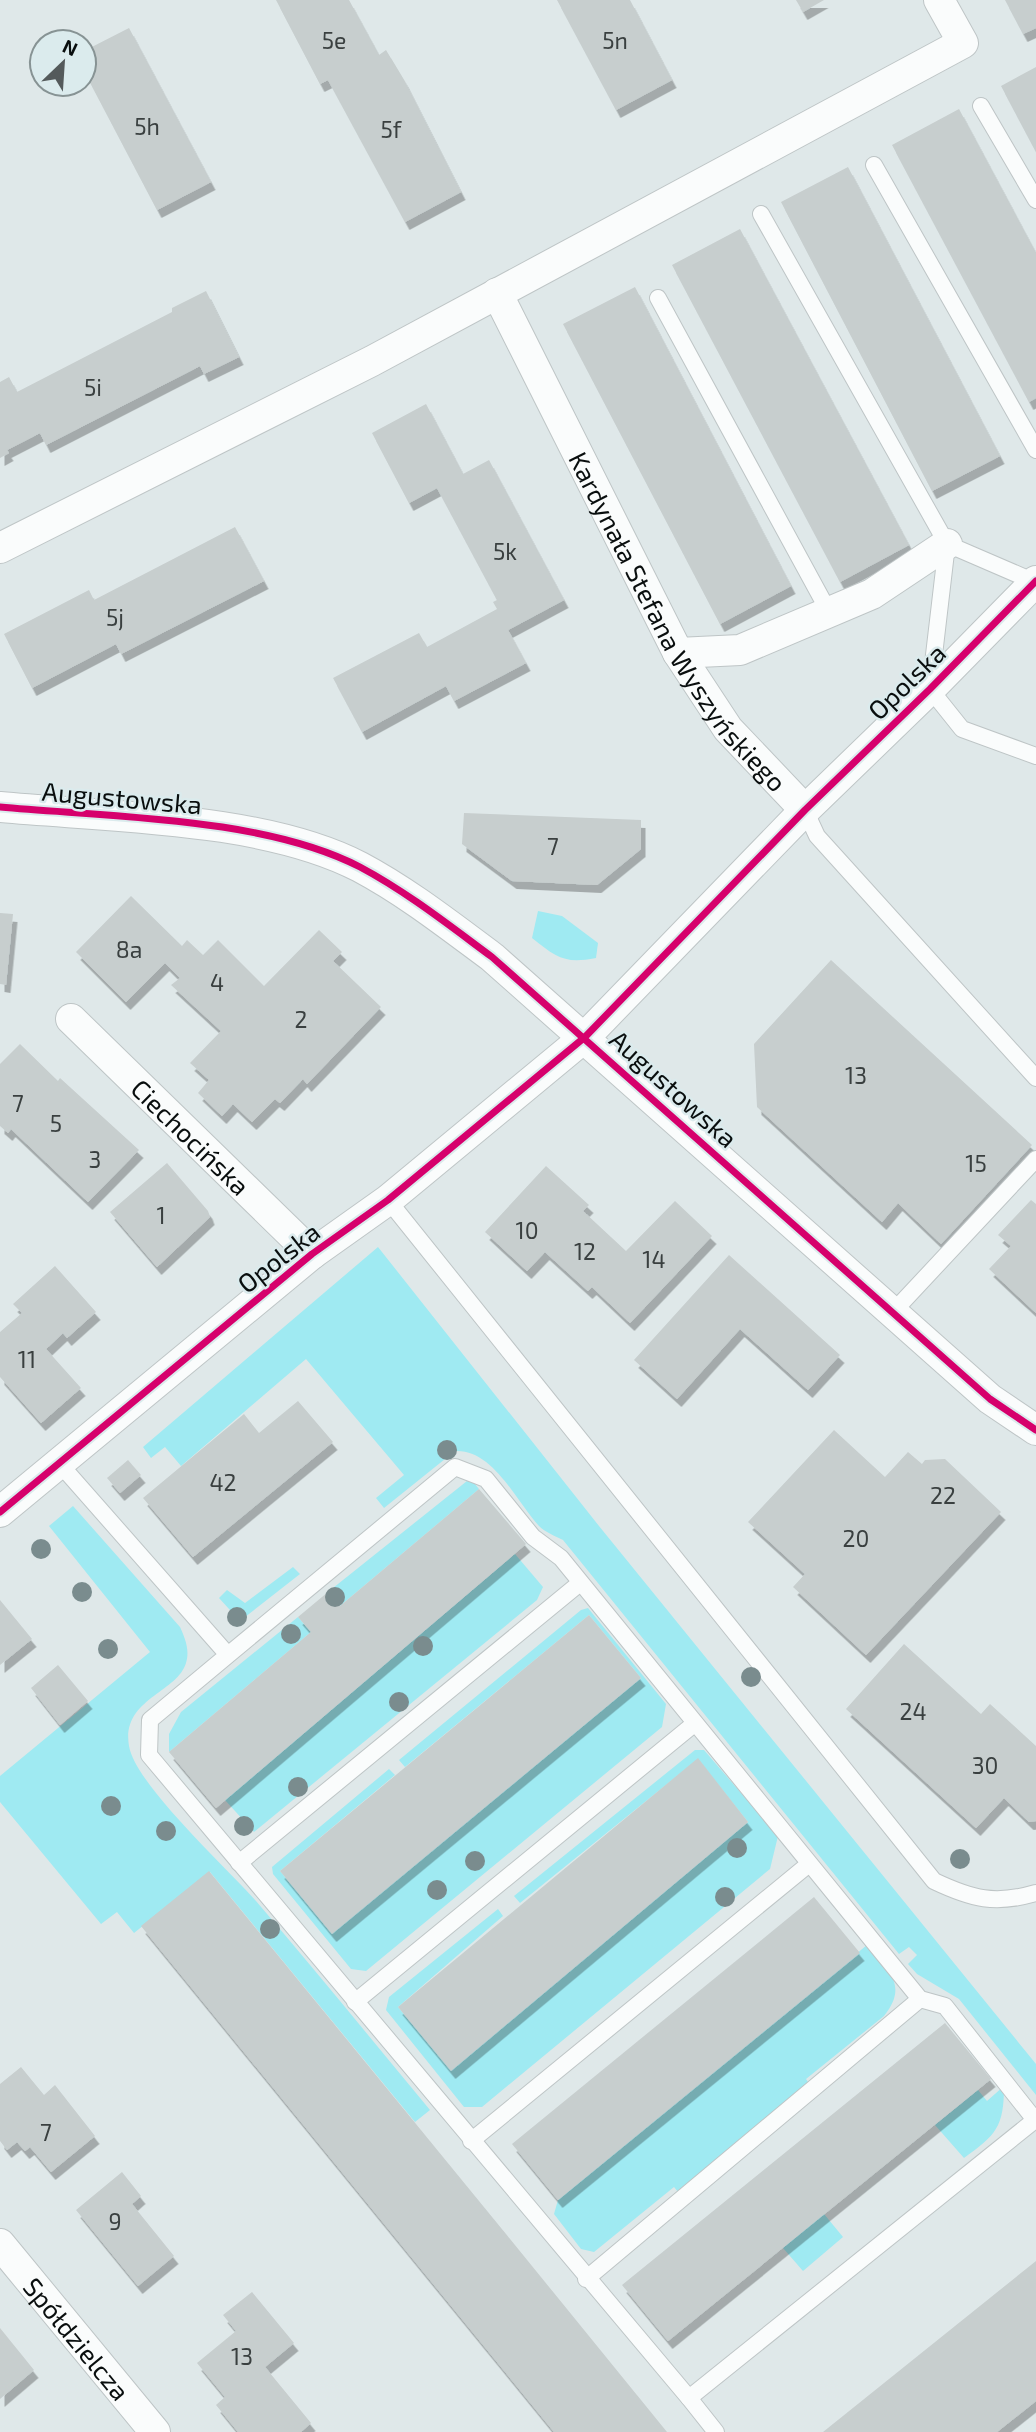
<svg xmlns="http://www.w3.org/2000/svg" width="1036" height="2432" font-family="'Exo 2',sans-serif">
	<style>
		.green { fill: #9feaf2 }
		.building { fill: #c7cece; filter: url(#shadow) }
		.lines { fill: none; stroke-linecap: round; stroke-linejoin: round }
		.service-casing { stroke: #bec5c6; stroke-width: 18 }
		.minor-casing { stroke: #bec5c6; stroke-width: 32 }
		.service { stroke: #fafcfc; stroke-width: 16 }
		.minor { stroke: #fafcfc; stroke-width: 30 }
		.cycleway-casing { stroke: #dbebed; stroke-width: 11 }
		.cycleway { stroke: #d6006c; stroke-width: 7 }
		.tree { fill: #7a8c8e }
		.labels { text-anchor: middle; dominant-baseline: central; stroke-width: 5; stroke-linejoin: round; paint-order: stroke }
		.number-label { font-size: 23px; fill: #3a4040 }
		.street-label { font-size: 26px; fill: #090e0e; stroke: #dbebed }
	</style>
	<defs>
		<filter id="shadow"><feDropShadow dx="4.5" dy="8" stdDeviation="0" flood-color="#0004"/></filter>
	</defs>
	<rect width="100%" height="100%" fill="#dfe8e9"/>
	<g class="green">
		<path d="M538,911l24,5 36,27 -2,15c-31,6 -39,0 -64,-20z"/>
		<path d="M378,1247l221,279 437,538v31l-77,-96 -42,-25 -9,-10 9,-9 -8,-8 -10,7 -336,-414c-8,-4 -18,-8 -24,-14 -23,-25 -46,-77 -84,-75l-71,57 -8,-10 28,-23 -98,-116 -125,107 -16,-19 -14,11 -8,-11z"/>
		<polygon points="467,1481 474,1483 479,1489 340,1606 328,1592"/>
		<path d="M73,1506l107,121c5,11 10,23 6,36 -9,30 -65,36 -57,83 6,38 99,123 127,155 59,69 116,139 174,209l-15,12 -205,-250 -76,61 -17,-21 -16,12 -101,-122v-26l150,-124 -101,-126z"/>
		<polygon points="515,1554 543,1587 537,1600 254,1832 225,1800"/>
		<polygon points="293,1567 300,1574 240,1621 219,1598 227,1590 245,1603"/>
		<polygon points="588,1608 666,1704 662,1727 366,1971 351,1969 273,1874 272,1867 389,1769 395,1775 280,1871 332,1933 641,1678 589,1615 405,1767 399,1760 581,1610"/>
		<polygon points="298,1617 311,1632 169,1752 169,1734 181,1712"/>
		<polygon points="695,1750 704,1750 778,1836 770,1869 482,2107 464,2107 386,2010 389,1997 498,1909 503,1916 398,2007 451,2070 748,1822 698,1759 520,1903 514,1896"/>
		<path d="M867,1945c21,25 42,40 17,71l-78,63 4,6 -131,108 -5,-6 -80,65 -13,-3 -27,-35 4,-14z"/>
		<path d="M1004,2086c0,41 -8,49 -40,72l-29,-33 43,-35 9,11z"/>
		<polygon points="824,2214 843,2237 803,2271 783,2248"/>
	</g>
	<g class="building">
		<polygon points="276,0 349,0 379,55 386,50 404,80 461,192 405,222 328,80 320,84"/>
		<polygon points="557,0 630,0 672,80 616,110"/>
		<polygon points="796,0 824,0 803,12"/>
		<polygon points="1005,0 1036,0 1036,28 1023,34"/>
		<polygon points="129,28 211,182 157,210 84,71 84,51"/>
		<polygon points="1036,67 1036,152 1001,86"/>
		<polygon points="959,109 1036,253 1036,398 1029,402 892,145"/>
		<polygon points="848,167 1000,456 932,491 781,202"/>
		<polygon points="740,229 909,545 840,582 672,265"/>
		<polygon points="635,287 791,586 720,624 563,324"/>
		<polygon points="206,291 239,357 204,374 200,366 46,445 40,433 7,450 9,453 0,458 0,382 9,377 17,392 172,312 172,308"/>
		<polygon points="426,404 463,474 489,460 564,600 508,630 526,663 454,701 446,686 362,732 333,678 419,633 427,647 497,609 493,602 497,600 437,488 409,503 372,433"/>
		<polygon points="235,527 264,581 121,654 116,644 32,688 4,634 89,590 94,600"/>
		<polygon points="464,813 641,820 641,849 597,885 512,881 462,844"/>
		<polygon points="131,896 182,946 187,940 203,955 218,940 264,986 319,930 342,952 333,961 381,1007 307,1084 303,1079 280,1103 275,1099 252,1122 233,1104 222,1116 198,1093 209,1080 190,1063 221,1031 171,985 180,978 165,963 126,1002 76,952"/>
		<polygon points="0,913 13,914 6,985 0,984"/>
		<polygon points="831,960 1032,1145 941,1244 898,1203 882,1222 757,1107 754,1044"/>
		<polygon points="20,1044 58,1081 60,1078 139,1150 88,1202 11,1129 8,1133 0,1126 0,1064"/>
		<polygon points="167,1163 208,1211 210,1217 157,1267 110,1212"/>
		<polygon points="546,1166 589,1205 583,1211 626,1251 675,1201 712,1236 630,1323 592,1287 588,1291 545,1252 527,1271 485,1232"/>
		<polygon points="1031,1200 1036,1204 1036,1313 989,1269 1011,1246 998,1235"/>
		<polygon points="729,1255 840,1355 808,1390 740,1329 677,1399 634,1360"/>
		<polygon points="55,1266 96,1312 67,1338 63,1333 46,1349 81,1388 41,1423 0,1377 0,1332 22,1313 13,1304"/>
		<polygon points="298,1401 333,1442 193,1557 143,1498 244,1414 259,1433"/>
		<polygon points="834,1430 885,1477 908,1452 922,1464 925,1460 945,1459 1001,1512 866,1655 793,1587 805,1574 748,1522"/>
		<polygon points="128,1460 141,1475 120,1493 107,1478"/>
		<polygon points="479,1489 526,1544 216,1808 169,1752 311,1632 298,1617 328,1592 340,1606"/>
		<polygon points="0,1600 32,1639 0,1665"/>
		<polygon points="589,1615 641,1678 332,1934 280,1871"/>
		<polygon points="904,1644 981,1714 990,1704 1036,1746 1036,1821 1029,1822 1004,1798 976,1828 846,1709"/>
		<polygon points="58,1665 88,1701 60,1725 31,1688"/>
		<polygon points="698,1758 748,1822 451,2071 398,2007"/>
		<polygon points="209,1871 506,2234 667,2432 554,2432 141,1926"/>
		<polygon points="814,1897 860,1953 558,2200 512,2144"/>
		<polygon points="945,2023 991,2079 668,2341 622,2285"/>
		<polygon points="21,2067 44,2095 55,2085 95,2136 51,2172 30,2147 25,2151 17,2142 7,2150 0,2141 0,2084"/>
		<polygon points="122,2172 141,2196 132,2204 174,2256 138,2286 76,2210"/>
		<polygon points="1036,2261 1036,2401 997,2432 823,2432"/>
		<polygon points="252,2292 294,2343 265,2367 311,2423 301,2432 238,2432 216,2405 225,2397 197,2363 236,2331 223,2315"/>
		<polygon points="0,2328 34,2370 0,2399"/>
	</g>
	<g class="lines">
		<g class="service-casing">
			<g id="service">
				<polyline points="981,106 1036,200"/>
				<polyline points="874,165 1036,450"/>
				<polyline points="761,214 947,544 930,689 962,729 1036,756"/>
				<polyline points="658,298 829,612"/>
				<polyline points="947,544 1035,582"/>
				<polyline points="805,810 817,836 1036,1078"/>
				<path d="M388,1200l546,681c38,18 61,24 102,12"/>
				<polyline points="893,1312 1036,1159"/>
				<polyline points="59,1463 228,1655 455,1467 486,1479 533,1537 561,1558 920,1999 945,2006 1035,2120 689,2398 149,1755 150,1720 228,1655"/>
				<polyline points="239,1863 580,1583"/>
				<polyline points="355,2002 694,1724"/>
				<polyline points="471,2141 809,1864"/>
				<polyline points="586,2279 920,1999"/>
				<polyline points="689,2398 716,2432"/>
			</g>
		</g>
		<g class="minor-casing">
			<g id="minor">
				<path id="s1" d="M497,293l181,360 50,76 77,81"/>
				<polyline points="0,548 372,361 963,43 939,0"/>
				<polyline points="678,653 740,650 872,594 947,544"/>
				<path d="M0,807c109,10 264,10 360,60 47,25 90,59 132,90l498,442 46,31"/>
				<path id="s2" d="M71,1019l241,235"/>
				<polyline points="0,1512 312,1254 388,1200 585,1037 805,810 930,689 1036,581"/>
				<path id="s3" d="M0,2244l155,188"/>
			</g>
		</g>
		<use href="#service" class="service"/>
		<use href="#minor" class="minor"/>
		<g class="cycleway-casing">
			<g id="cycleway">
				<path d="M0,807c109,10 264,10 360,60 47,25 90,59 132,90l498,442 46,31"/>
				<polyline points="0,1512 312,1254 388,1200 585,1037 805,810 930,689 1036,581"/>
			</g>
		</g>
		<use href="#cycleway" class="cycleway"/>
	</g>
	<g class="tree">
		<circle cx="447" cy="1450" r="10"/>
		<circle cx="41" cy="1549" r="10"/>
		<circle cx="82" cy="1592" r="10"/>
		<circle cx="335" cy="1597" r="10"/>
		<circle cx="237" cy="1617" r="10"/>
		<circle cx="291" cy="1634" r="10"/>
		<circle cx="423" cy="1646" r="10"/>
		<circle cx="108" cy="1649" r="10"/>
		<circle cx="751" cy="1677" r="10"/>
		<circle cx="399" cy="1702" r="10"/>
		<circle cx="298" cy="1787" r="10"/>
		<circle cx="111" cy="1806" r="10"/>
		<circle cx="244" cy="1826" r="10"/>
		<circle cx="166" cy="1831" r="10"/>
		<circle cx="737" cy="1848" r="10"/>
		<circle cx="960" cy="1859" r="10"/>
		<circle cx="475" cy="1861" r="10"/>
		<circle cx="437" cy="1890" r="10"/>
		<circle cx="725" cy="1897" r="10"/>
		<circle cx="270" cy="1929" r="10"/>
	</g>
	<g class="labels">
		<g class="number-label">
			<text x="334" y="40">5e</text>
			<text x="615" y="40">5n</text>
			<text x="147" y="126">5h</text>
			<text x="391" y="129">5f</text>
			<text x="93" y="387">5i</text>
			<text x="505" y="551">5k</text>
			<text x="115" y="617">5j</text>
			<text x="553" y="846">7</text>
			<text x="129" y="949">8a</text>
			<text x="217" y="982">4</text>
			<text x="301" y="1019">2</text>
			<text x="856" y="1075">13</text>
			<text x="18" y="1103">7</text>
			<text x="56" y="1123">5</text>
			<text x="95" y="1159">3</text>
			<text x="976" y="1163">15</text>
			<text x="161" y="1215">1</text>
			<text x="527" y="1230">10</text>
			<text x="585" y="1251">12</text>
			<text x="654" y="1259">14</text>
			<text x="27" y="1359">11</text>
			<text x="223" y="1482">42</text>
			<text x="943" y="1495">22</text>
			<text x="856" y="1538">20</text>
			<text x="913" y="1711">24</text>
			<text x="985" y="1765">30</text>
			<text x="46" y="2132">7</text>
			<text x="115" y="2221">9</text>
			<text x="242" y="2356">13</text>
		</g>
		<g class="street-label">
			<text stroke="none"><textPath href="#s1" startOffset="376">Kardynała Stefana Wyszyńskiego</textPath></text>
			<text transform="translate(906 681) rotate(-44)">Opolska</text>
			<text transform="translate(122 797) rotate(5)">Augustowska</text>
			<text transform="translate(674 1088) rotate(42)">Augustowska</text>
			<text stroke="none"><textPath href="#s2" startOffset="168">Ciechocińska</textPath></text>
			<text transform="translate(278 1257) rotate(-38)">Opolska</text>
			<text stroke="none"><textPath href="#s3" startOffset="122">Spółdzielcza</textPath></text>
		</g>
	</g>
	<g transform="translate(63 63) rotate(25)"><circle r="33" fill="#dbebed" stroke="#879394" stroke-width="2"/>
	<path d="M0-5L12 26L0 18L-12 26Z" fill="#545a5b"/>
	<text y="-10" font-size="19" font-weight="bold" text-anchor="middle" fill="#090e0e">N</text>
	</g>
</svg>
